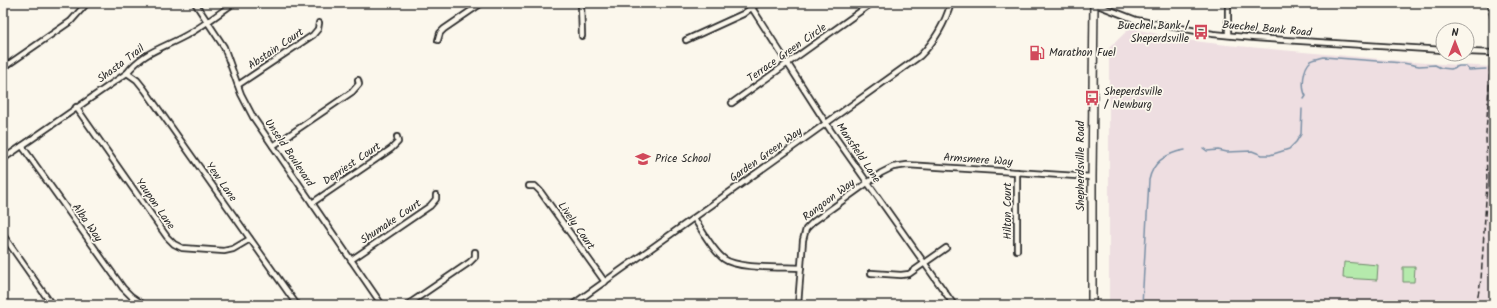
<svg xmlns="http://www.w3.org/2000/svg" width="1497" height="308" font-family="Kalam,sans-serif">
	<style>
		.built { fill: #eedee1 }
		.green { fill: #b5eaac; stroke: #708a6c }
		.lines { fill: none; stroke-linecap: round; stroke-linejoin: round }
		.stream { stroke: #7a90a6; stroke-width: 1.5 }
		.minor-casing { stroke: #2b2b2b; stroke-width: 8 }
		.secondary-casing { stroke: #2b2b2b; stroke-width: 10 }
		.minor { stroke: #fbf7ec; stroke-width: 4.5 }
		.secondary { stroke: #fbf7ec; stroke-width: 7 }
		.rail { stroke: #2b2b2b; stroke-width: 1.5; stroke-dasharray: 6 3; stroke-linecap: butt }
		.labels { text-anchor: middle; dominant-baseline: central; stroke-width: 3.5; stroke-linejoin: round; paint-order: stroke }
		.poi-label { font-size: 11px; fill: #2b2b2b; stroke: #fbf7ec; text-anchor: start }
		.street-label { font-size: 11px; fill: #2b2b2b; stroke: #fbf7ec }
	</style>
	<rect width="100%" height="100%" fill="#fbf7ec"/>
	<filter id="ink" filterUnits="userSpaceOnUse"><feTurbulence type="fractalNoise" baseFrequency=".025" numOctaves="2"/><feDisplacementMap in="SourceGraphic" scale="8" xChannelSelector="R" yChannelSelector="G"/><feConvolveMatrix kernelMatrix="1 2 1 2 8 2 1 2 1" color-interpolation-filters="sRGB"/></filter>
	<g filter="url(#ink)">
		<polygon class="built" points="1130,28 1186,40 1227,45 1425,63 1494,67 1494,305 1109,305 1109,48"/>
		<g class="green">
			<polygon points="1344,262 1378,265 1377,280 1343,278"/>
			<polygon points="1403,267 1415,267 1414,282 1403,282"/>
		</g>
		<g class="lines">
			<g class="stream">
				<path d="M1304,99l2,-3c-5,-8 -3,-29 5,-35 4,-2 9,-3 13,-4l79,6 16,3 16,-1 6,3 10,1 8,-3h6l4,4 17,-1"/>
				<polyline points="1203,148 1207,151 1218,150 1227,152 1252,151 1262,155 1270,155 1289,149 1296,142 1301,134 1302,109"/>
				<path d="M1142,305l7,-125c4,-19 18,-27 36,-30"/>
			</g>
			<g class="minor-casing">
				<g id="minor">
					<polyline points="195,3 224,47 241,94 253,117 382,305"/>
					<polyline points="581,3 582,36"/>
					<polyline points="1095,4 1136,20 1213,34 1255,38 1443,50"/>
					<polyline points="752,8 831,131 954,305"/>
					<polyline points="1228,35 1228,3"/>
					<polyline points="438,40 440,33 444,29 482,3"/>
					<polyline points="686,40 743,14 758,3"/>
					<polyline points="1467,52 1494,53"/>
					<polyline points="3,68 71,21 87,3"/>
					<polyline points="127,73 137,80 145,90 297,305"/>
					<polyline points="238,85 313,35 318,29 319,23"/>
					<polyline points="732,103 872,3"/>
					<polyline points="76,107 167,237 174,244 182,248 224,251 233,249 250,239"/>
					<polyline points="22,146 123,288 131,296 144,305"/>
					<polyline points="273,146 352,92 359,84 358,80"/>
					<path d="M3,159l124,-86c16,-21 36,-25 58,-37 17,-9 33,-22 49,-33"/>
					<polyline points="1017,172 1017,250"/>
					<polyline points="529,186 535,186 540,191 605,282"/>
					<polyline points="312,203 391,149 398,142 397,137"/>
					<path d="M694,218c8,12 18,32 30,41 13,10 58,8 77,9"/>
					<polyline points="3,235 52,305"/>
					<polyline points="351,260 430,206 436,199 436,195"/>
					<polyline points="871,273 901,275 909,274 946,248"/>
					<polyline points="407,305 470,262 475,257 475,252"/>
					<path d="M572,305l348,-249c15,-15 25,-33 31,-53"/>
					<polyline points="798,305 803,240 806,229 813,222 881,173 893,167 907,165 1092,177"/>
				</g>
			</g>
			<g class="secondary-casing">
				<polyline id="secondary" points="1092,305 1092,177 1094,3"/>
			</g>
			<use href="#minor" class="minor"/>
			<use href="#secondary" class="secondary"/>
			<polyline class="rail" points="1476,305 1481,280 1487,184 1486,134 1492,39 1491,21 1487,3"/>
		</g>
	</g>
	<defs>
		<g id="bus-bare" transform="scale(1.2)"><path d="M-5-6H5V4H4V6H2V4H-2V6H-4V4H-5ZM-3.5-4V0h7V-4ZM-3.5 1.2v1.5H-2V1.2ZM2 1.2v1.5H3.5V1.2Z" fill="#d1495b" stroke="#fbf7ec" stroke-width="2.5" paint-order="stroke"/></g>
		<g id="fuel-bare" transform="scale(1.2)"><path d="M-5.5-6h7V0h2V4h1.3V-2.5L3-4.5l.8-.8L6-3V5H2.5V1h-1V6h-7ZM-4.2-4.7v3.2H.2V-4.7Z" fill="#d1495b" stroke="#fbf7ec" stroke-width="2.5" paint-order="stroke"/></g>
		<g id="school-bare" transform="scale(1.2)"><path d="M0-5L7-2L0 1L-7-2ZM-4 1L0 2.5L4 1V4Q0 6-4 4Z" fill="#d1495b" stroke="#fbf7ec" stroke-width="2.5" paint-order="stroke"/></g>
	</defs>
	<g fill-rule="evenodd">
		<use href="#bus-bare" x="1201" y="32"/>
		<use href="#fuel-bare" x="1037" y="53"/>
		<use href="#bus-bare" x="1092" y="98"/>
		<use href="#school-bare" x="643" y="159"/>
	</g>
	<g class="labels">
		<g class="poi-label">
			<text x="1189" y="26" text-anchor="end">Buechel Bank /<tspan x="1189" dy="13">Sheperdsville</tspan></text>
			<text x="1049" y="53">Marathon Fuel</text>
			<text x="1104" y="92">Sheperdsville<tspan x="1104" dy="13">/ Newburg</tspan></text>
			<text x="655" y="159">Price School</text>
		</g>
		<g class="street-label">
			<text transform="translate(1267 29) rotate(5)">Buechel Bank Road</text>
			<text transform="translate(276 49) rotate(-34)">Abstain Court</text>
			<text transform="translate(787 53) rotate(-35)">Terrace Green Circle</text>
			<text transform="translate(121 64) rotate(-37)">Shasta Trail</text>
			<text transform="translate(289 153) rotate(56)">Unseld Boulevard</text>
			<text transform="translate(858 153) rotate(56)">Mansfield Lane</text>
			<text transform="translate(766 155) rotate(-35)">Garden Green Way</text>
			<text transform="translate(978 160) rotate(4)">Armsmere Way</text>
			<text transform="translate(352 164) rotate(-34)">Depriest Court</text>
			<text transform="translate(1081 166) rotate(-90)">Shepherdsville Road</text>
			<text transform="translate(221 182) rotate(55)">Yew Lane</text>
			<text transform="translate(829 200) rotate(-37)">Rangoon Way</text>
			<text transform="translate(155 204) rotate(55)">Yaupon Lane</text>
			<text transform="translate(1008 211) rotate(-90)">Hilton Court</text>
			<text transform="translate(391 222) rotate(-34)">Shumake Court</text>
			<text transform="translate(87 223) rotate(55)">Alba Way</text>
			<text transform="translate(576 226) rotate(55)">Lively Court</text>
		</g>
	</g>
	<rect width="1497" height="308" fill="none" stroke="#fbf7ec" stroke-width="16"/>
	<rect x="8" y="8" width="1481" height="292" fill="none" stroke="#2b2b2b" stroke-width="1.5" filter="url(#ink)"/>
	<g transform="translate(1455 42)"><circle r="19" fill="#fbf7ec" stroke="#a8a59f"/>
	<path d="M0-3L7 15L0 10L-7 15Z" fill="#d1495b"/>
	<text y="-6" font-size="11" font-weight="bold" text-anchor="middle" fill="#2b2b2b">N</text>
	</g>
</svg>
